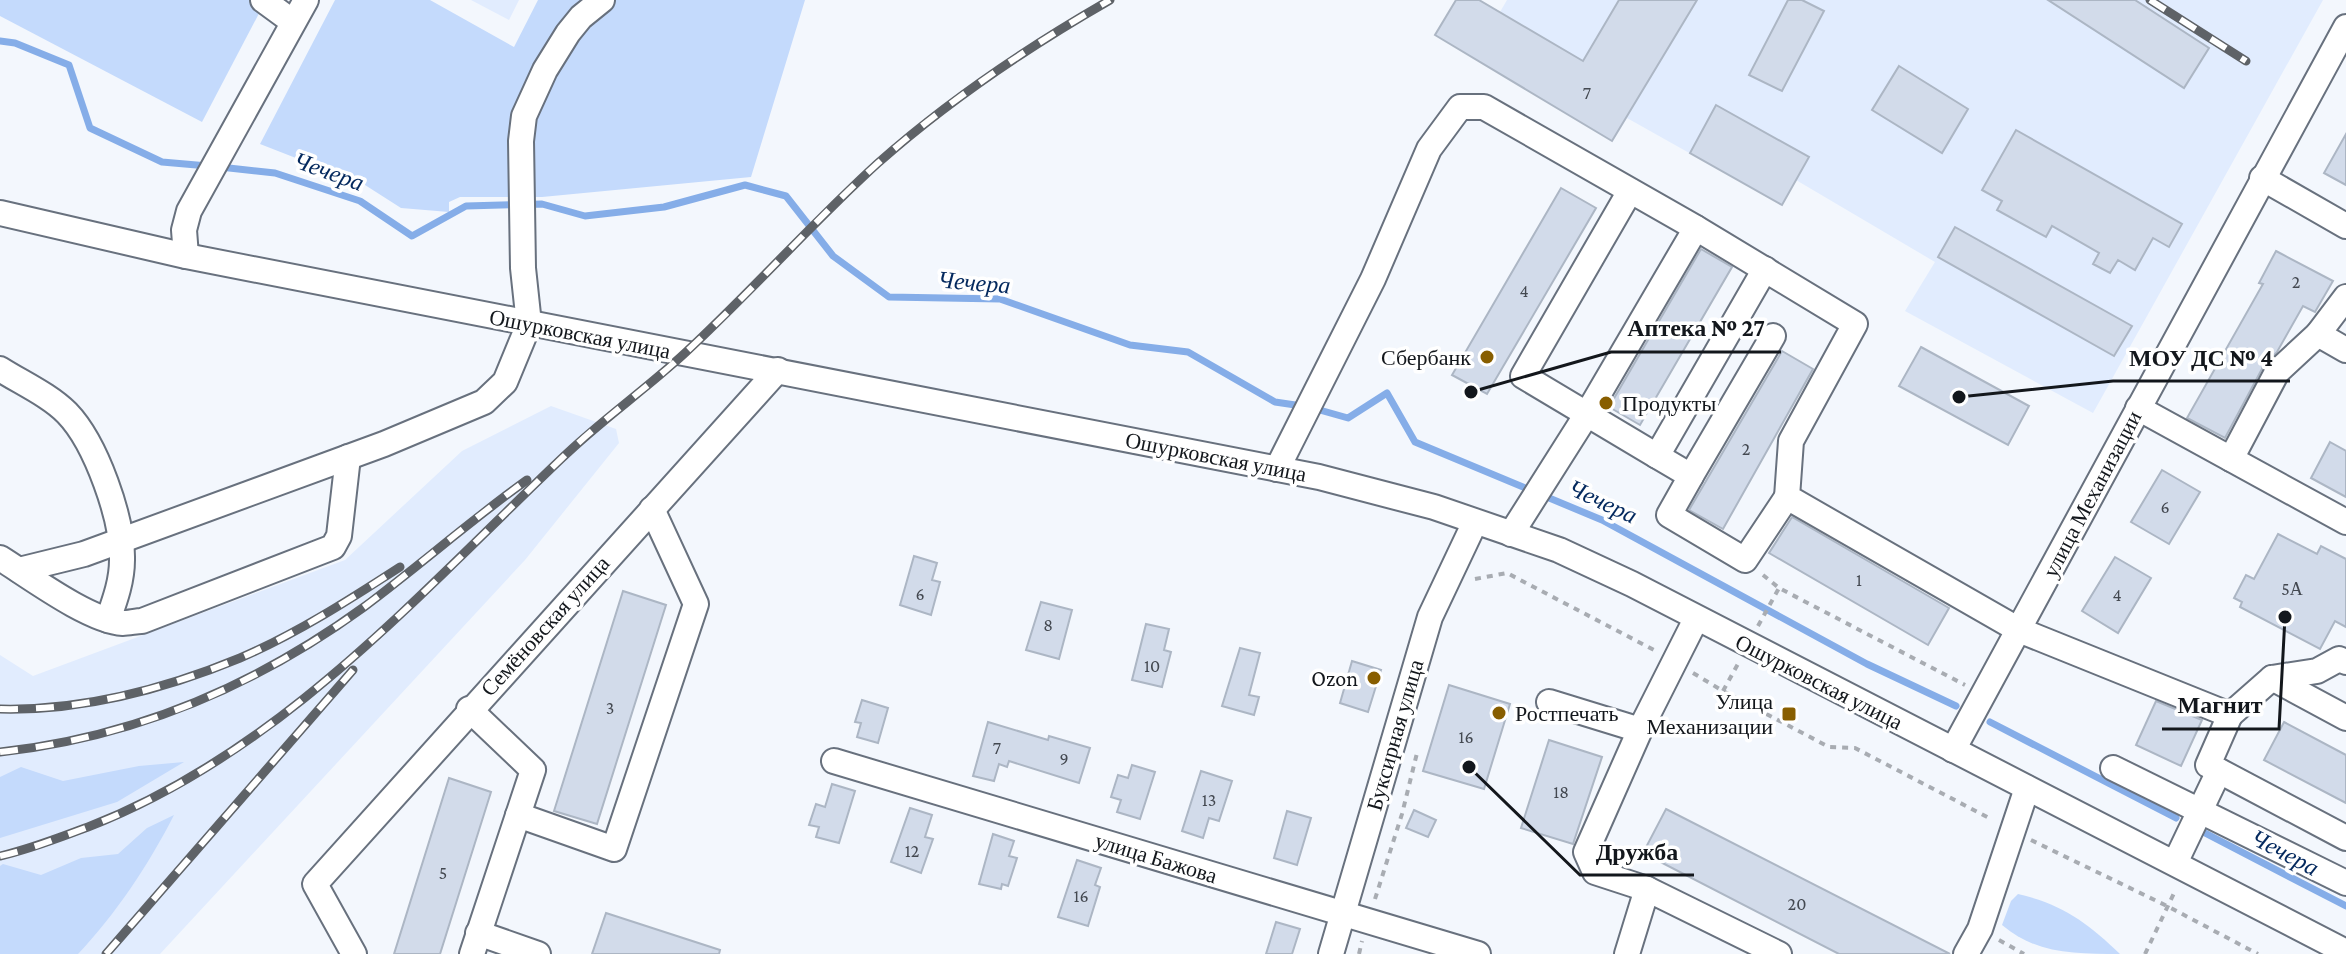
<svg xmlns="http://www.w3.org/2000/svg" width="2346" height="954" font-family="'Crimson Pro',serif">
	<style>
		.built { fill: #e1ecfe }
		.green { fill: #c4dafc }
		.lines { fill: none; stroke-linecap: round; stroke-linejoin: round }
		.stream { stroke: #85ade8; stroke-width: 7 }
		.building { fill: #d2dbea; stroke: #acb6c4; stroke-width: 2 }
		.minor-casing { stroke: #68717e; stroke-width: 28 }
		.path { stroke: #a8acb2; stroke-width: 4; stroke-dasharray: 6 6; stroke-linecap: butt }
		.minor { stroke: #fff; stroke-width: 24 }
		.rail-casing { stroke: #5e6267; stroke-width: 9 }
		.rail { stroke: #fff; stroke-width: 6; stroke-dasharray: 18; stroke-linecap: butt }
		.poi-dot { fill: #885e00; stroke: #fff; stroke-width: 3 }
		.labels { text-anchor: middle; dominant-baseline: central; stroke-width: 7; stroke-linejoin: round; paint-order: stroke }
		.number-label { font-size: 18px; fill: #434850 }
		.street-label { font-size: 22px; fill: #13171c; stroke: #fff }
		.poi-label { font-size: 22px; fill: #13171c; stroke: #fff; text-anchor: end }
		.water-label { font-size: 24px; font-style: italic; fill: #04295e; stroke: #fff }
		.leader { fill: none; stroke: #13171c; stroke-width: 3 }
		.callout-dot { fill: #13171c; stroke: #fff; stroke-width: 3 }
		.callout-label { font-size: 24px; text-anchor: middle; font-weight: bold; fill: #13171c; stroke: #fff; stroke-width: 7; stroke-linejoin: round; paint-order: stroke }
	</style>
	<rect width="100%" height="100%" fill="#f3f7fd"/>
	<g class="built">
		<polygon points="471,0 519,0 509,20"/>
		<polygon points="1456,0 1479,0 1500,12 1507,0 2323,0 2093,413 1905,311 1935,262 1796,180 1782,205 1627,118 1613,141 1435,35"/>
		<polygon points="551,406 616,429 619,443 525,560 160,954 0,954 0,655 33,676 345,560 462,451"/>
	</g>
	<g class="green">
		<polygon points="0,0 266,0 202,122 0,16"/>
		<polygon points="335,0 430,0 514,47 538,0 805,0 751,177 542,197 460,197 449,202 449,212 401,208 365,185 260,144"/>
		<polygon points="184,762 117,802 0,838 0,777 21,767 63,781 139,766"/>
		<path d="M174,815c-25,49 -58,99 -96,139h-78v-88l3,-2 38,11 40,-17 37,-4 29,-26z"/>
		<path d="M2018,894c44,10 70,29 102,60 -46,0 -84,0 -118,-29l9,-24z"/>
	</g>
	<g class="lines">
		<g class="stream">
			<polyline points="0,41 15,43 69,65 90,128 162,162 208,166"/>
			<polyline points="220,167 275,173 360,201 412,236 466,206 542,204 585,216 664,207 745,185 786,196 833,256 889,297 1000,299 1130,345 1188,352 1275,402 1309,407 1348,418 1387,393 1415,442 1602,520 1867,664 1956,706"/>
			<polyline points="1990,722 2176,818"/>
			<polyline points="2205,833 2346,906"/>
		</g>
	</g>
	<g class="building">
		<polygon points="1456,0 1479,0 1583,61 1619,0 1697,0 1612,141 1435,35"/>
		<polygon points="1788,0 1802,0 1824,11 1782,91 1749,75"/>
		<polygon points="2048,0 2135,0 2209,48 2184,88"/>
		<polygon points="1899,66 1968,109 1942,153 1872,110"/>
		<polygon points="1716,105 1809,157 1782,205 1690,153"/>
		<polygon points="2016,130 2182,224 2169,247 2153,238 2135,270 2118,260 2110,273 2093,264 2099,253 2052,226 2046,237 1997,210 2002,201 1982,190"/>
		<polygon points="2346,134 2346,185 2324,173"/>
		<polygon points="1561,188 1596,208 1487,394 1452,375"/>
		<polygon points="1955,227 2132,326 2114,356 1938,257"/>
		<polygon points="1701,249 1732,267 1640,425 1609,407"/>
		<polygon points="2276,251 2333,281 2315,312 2303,306 2277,352 2264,365 2225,438 2187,418 2263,284 2259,283"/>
		<polygon points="1921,347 2029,406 2008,445 1899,386"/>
		<polygon points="1782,351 1813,369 1723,529 1689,510"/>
		<polygon points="2330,442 2346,451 2346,497 2311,478"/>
		<polygon points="2162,470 2200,492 2169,544 2131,522"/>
		<polygon points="1792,517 1949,608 1928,645 1769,553"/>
		<polygon points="2278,534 2317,554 2321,546 2346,559 2346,627 2335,621 2320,649 2240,607 2242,602 2234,598 2246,575 2254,579"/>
		<polygon points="914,556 937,563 932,580 940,582 931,615 900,605"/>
		<polygon points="2115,557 2151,578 2118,633 2082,611"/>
		<polygon points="623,591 666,605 597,824 554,811"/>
		<polygon points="1041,602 1072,610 1059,659 1026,650"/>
		<polygon points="1146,624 1169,629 1164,650 1171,652 1162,687 1132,680"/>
		<polygon points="1240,648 1260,653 1249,695 1259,697 1254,715 1222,706"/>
		<polygon points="1352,661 1381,670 1368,712 1340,703"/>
		<polygon points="1449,685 1510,704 1484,789 1423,771"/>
		<polygon points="862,700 888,708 878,743 857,737 861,723 855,722"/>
		<polygon points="2156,701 2202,720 2181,766 2136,745"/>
		<polygon points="988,722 1048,740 1049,736 1090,748 1079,783 1009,761 1007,767 999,764 994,781 973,776"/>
		<polygon points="2284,722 2346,755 2346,803 2264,760"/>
		<polygon points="1549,740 1602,757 1573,844 1521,828"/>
		<polygon points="1132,765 1155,772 1140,819 1117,812 1121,800 1111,797 1118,775 1128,778"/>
		<polygon points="1201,771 1232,781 1219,821 1209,818 1203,838 1182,831"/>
		<polygon points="449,778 491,792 440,954 394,954"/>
		<polygon points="832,784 855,791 839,843 816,837 819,827 809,825 816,804 825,807"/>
		<polygon points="910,808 932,815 925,837 933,839 921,873 891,862"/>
		<polygon points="1666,809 1950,954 1839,954 1643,853"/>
		<polygon points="1414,810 1436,820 1428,837 1406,828"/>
		<polygon points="1287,811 1311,818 1297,865 1274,858"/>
		<polygon points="993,834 1014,841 1009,856 1017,858 1008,886 1002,884 1001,889 979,884"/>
		<polygon points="1077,860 1101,868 1095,885 1100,887 1088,926 1058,917"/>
		<polygon points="606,913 720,950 719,954 592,954"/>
		<polygon points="1276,922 1300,929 1292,954 1266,954"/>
	</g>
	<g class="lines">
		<g class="minor-casing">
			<g id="minor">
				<polyline points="263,0 293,22"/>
				<polyline points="2262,178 2346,226"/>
				<polyline points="1630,191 1523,376 1657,456 1765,269"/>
				<polyline points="0,213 186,256 1319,477 1434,507 1559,550 1632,584 2346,952"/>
				<polyline points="186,256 184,230 189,211 306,0"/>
				<polyline points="2346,297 2318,334 2346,350"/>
				<path d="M0,369c22,14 49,26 67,44 29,30 56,106 55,147 0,21 -7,40 -14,60"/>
				<polyline points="2138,408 2346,522"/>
				<polyline points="1657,456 1691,476 1773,336"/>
				<polyline points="2231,459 2277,372 2318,334"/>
				<polyline points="1277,469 1373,279 1429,149 1460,107 1484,107 1696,228 1855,324 1791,441 1787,497 2019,630 2230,715 2208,765 2346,838"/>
				<polyline points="1691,476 1669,515 1745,560 1787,497"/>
				<polyline points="1511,534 1587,414 1696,228"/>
				<path d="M0,558c29,18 89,63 123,65 6,0 13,-2 19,-2l191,-74 6,-11 9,-79"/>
				<polyline points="19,570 84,554 384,444 484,402 505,382 529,324 523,268 521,141 524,116 545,70 568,33 581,17 602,0"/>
				<polyline points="2272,678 2317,671 2339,659 2346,662"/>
				<polyline points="1549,702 1640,730"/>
				<polyline points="469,709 533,770 472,954"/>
				<polyline points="2230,715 2272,678 2346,718"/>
				<polyline points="1953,750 2346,27"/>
				<polyline points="834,761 1478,954"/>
				<polyline points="2113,768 2346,883"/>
				<polyline points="518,815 614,849 696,604 652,509"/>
				<polyline points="2175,863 2219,771"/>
				<polyline points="1647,889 1595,872 1586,852 1640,730 1696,619"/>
				<polyline points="478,933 538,954"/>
				<polyline points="354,954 315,884 778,370"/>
				<polyline points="1331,954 1430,617 1475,522"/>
				<polyline points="1627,954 1647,889 1779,954"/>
				<polyline points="1966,954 1980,929 2027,788"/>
			</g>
		</g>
		<g class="path">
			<polyline points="1763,575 1779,588 1965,685"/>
			<polyline points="1475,579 1507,573 1654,650"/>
			<polyline points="1758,626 1779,588"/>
			<polyline points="1693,673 1723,691 1829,747 1855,748 1991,819"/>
			<polyline points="1723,691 1739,662"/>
			<polyline points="2031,840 2167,906 2258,954"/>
			<polyline points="1375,899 1402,814 1417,753"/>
			<polyline points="1999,940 2024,954"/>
			<polyline points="1359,954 1362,941"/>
			<polyline points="2145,954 2176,889"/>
		</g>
		<use href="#minor" class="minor"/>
		<g class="rail-casing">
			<g id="rail">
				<polyline points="2150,0 2246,61"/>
				<path d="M0,709c81,2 165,-20 240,-51 56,-24 109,-58 160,-91"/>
				<path d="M0,752c135,-15 254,-65 364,-145 55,-41 107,-87 163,-127"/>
				<path d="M0,856c31,-7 58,-18 88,-29 191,-74 328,-230 473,-368 39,-38 84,-69 124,-106 66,-61 126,-129 193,-190 71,-63 150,-116 232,-163"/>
				<polyline points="106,954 353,670"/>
			</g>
		</g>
		<use href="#rail" class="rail"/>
	</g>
	<g class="poi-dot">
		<circle cx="1487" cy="357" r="8"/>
		<circle cx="1606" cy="403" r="8"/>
		<circle cx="1374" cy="678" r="8"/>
		<circle cx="1499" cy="713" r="8"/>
		<rect x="1781" y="706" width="16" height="16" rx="4"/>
	</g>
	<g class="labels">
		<g class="number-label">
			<text x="1587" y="93">7</text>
			<text x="2296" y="282">2</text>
			<text x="1524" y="291">4</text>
			<text x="1746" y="449">2</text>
			<text x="2165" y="507">6</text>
			<text x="1859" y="580">1</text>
			<text x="2292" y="589">5А</text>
			<text x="920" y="594">6</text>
			<text x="2117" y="595">4</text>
			<text x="1048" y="625">8</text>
			<text x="1152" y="666">10</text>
			<text x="610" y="708">3</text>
			<text x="1466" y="737">16</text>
			<text x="997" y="748">7</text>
			<text x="1064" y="759">9</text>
			<text x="1561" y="792">18</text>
			<text x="1209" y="800">13</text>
			<text x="912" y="851">12</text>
			<text x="443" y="873">5</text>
			<text x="1081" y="896">16</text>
			<text x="1797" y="904">20</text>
		</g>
		<g class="street-label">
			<text transform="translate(580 334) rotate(11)">Ошурковская улица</text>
			<text transform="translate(1216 457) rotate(11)">Ошурковская улица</text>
			<text transform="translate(2092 494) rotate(-62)">улица Механизации</text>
			<text transform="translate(545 626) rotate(-48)">Семёновская улица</text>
			<text transform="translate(1819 682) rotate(27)">Ошурковская улица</text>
			<text transform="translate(1395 735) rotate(-74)">Буксирная улица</text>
			<text transform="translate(1156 858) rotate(17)">улица Бажова</text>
		</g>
		<g class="poi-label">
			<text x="1471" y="357">Сбербанк</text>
			<text x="1622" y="403" text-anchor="start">Продукты</text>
			<text x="1358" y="678">Ozon</text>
			<text x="1773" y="701">Улица<tspan x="1773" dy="25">Механизации</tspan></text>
			<text x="1515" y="713" text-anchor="start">Ростпечать</text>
		</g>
		<g class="water-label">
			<text transform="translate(329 171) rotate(20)">Чечера</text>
			<text transform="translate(974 282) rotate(5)">Чечера</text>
			<text transform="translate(1603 501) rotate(25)">Чечера</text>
			<text transform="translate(2285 852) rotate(28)">Чечера</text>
		</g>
	</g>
	<path class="leader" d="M1471 392L1611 352H1781M1959 397L2113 381H2290M2285 617L2279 729H2162M1469 767L1580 875H1694"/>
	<g class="callout-dot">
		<circle cx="1471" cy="392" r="8"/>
		<circle cx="1959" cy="397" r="8"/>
		<circle cx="2285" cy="617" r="8"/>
		<circle cx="1469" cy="767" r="8"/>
	</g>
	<g class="callout-label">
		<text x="1696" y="336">Аптека № 27</text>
		<text x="2201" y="366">МОУ ДС № 4</text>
		<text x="2220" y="713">Магнит</text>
		<text x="1637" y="860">Дружба</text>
	</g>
</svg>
